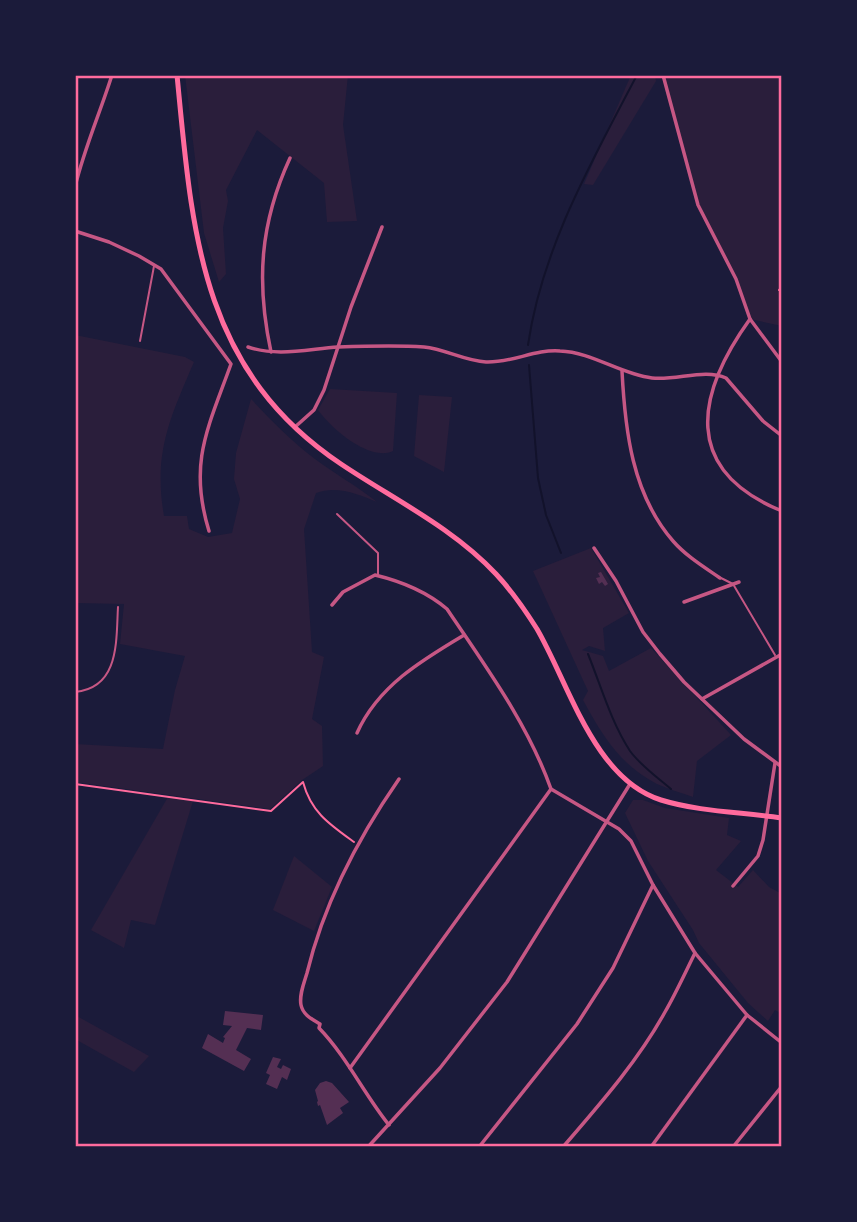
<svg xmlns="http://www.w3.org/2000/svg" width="857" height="1222" font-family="'Varela Round',sans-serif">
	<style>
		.green { fill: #2a1e3b }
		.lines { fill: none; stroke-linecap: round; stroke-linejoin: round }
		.stream { stroke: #12122b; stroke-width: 2 }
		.building { fill: #542f53 }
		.path { stroke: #ff6b9d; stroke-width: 2 }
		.service { stroke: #c65784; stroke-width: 2 }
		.minor { stroke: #c65784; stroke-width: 3.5 }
		.primary { stroke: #ff6b9d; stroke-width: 5 }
		.neatline { fill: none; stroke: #ff6b9d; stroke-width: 2.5 }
	</style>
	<rect width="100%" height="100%" fill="#1b1b3a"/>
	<g class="green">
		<polygon points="185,75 348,75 343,125 357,221 327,222 324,183 257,130 226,190 228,201 223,228 226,274 219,282 204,233"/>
		<polygon points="631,75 655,75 656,81 593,185 584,184"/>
		<polygon points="664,75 782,75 782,326 750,319 736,279 698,205"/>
		<path d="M75,335l110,22 9,5c-24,56 -41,91 -30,154h23l2,13 19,8 24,-4 8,-34 -6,-20 2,-26 15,-54c20,21 40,42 64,60 20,15 42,27 62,43 -18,-8 -41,-17 -61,-9l-12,36 8,123 12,5 -12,62 10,7 1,40 -21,14 -32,29 -195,-27v-38l88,5 12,-59 10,-34 -65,-12 4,-40 -49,-1z"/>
		<path d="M330,389l67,4 -4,58c-24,11 -62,-23 -75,-41z"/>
		<polygon points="419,395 452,397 444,472 414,456"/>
		<path d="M591,548l38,65 -26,15 2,23 -16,-5 -7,4 21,6 6,15 42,-23 80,87 -34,26 -4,36c-11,-4 -25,-8 -36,-13 -37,-19 -55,-49 -74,-84l5,-9 -55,-120z"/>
		<polygon points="168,797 193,801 155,925 131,920 124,948 91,930"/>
		<polygon points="633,800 643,800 665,808 729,818 727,835 741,841 716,870 738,887 753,870 769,887 782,894 782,1014 775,1010 768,1021 748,1003 699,943 693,930 648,861 625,813"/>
		<polygon points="294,856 332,887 314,931 273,910"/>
		<polygon points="75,1015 149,1056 134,1072 75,1039"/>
	</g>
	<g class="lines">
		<g class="stream">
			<path d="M528,345c14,-97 64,-184 109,-270"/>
			<polyline points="529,365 538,478 546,515 561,553"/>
			<path d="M588,654c13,32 23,68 42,97 11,15 27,26 41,38"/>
		</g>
	</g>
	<g class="building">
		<polygon points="601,572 608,584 605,586 602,582 599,584 596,578 600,577 598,573"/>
		<polygon points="225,1011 263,1015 261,1030 247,1028 236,1050 251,1059 244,1071 202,1048 208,1034 223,1043 225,1038 223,1037 232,1026 223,1025"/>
		<polygon points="273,1057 281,1059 277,1067 281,1069 283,1065 291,1069 287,1080 282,1077 277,1089 266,1084 270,1075 266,1073"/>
		<polygon points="326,1081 332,1083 349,1102 340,1108 343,1113 327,1125 320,1105 318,1106 317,1102 318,1101 315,1090 320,1083"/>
	</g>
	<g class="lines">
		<g class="path">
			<polyline points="779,290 782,287"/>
			<path d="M75,784l196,27 32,-29c8,30 26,42 51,60"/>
		</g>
		<g class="service">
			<polyline points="140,341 154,266"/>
			<polyline points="337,514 378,553 378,575"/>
			<polyline points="721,578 733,584 775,655"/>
			<path d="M75,692c45,-4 41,-52 43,-85"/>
		</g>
		<g class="minor">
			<path d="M663,75l35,130 38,74 14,40c-54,75 -69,151 32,192"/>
			<path d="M75,187c9,-38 25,-74 37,-112"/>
			<path d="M75,231l34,11 30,14 22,13 70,95c-23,64 -43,99 -22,167"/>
			<polyline points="750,319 782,362"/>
			<path d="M248,347c29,10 60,2 90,0 29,-1 58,-2 86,0 21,2 41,14 62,15 26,1 49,-13 74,-11 32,1 60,23 92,27 24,3 53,-10 74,0l37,43 19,15"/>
			<path d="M271,352c-15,-70 -11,-129 19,-194"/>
			<path d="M622,371c3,59 10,123 51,170 13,15 31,26 47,37"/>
			<polyline points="295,427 314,410 324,390 351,307 382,227"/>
			<polyline points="594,548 616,581 643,632 660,654 684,682 744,739 782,767"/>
			<polyline points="684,602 739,582"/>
			<path d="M332,605l11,-13 32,-17c25,6 52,17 72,34 39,58 81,115 104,180"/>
			<polyline points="702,699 782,654"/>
			<path d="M357,733c21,-47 65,-73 107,-98"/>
			<polyline points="733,886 758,856 763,840 775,763"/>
			<polyline points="350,1068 551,789 619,829 631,841 653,885 695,953 747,1015 782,1043"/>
			<path d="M389,1125c-25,-31 -42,-68 -70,-97l1,-4c-8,-5 -17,-9 -19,-19 -2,-10 3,-22 6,-32 17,-70 51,-135 92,-194"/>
			<polyline points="368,1147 440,1068 507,982 630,784"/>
			<polyline points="479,1147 577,1024 613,968 653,885"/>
			<path d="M563,1147c37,-43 75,-86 102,-135 11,-19 20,-39 30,-59"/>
			<polyline points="651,1147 747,1015"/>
			<polyline points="733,1147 782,1086"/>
		</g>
		<path class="primary" d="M177,75c15,154 22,294 164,389 52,35 111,63 155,110 15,16 29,36 41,55 32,55 57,150 124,171 39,12 81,12 121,18"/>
	</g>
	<rect width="857" height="1222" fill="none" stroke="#1b1b3a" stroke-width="154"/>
	<rect x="77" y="77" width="703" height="1068" class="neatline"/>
</svg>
